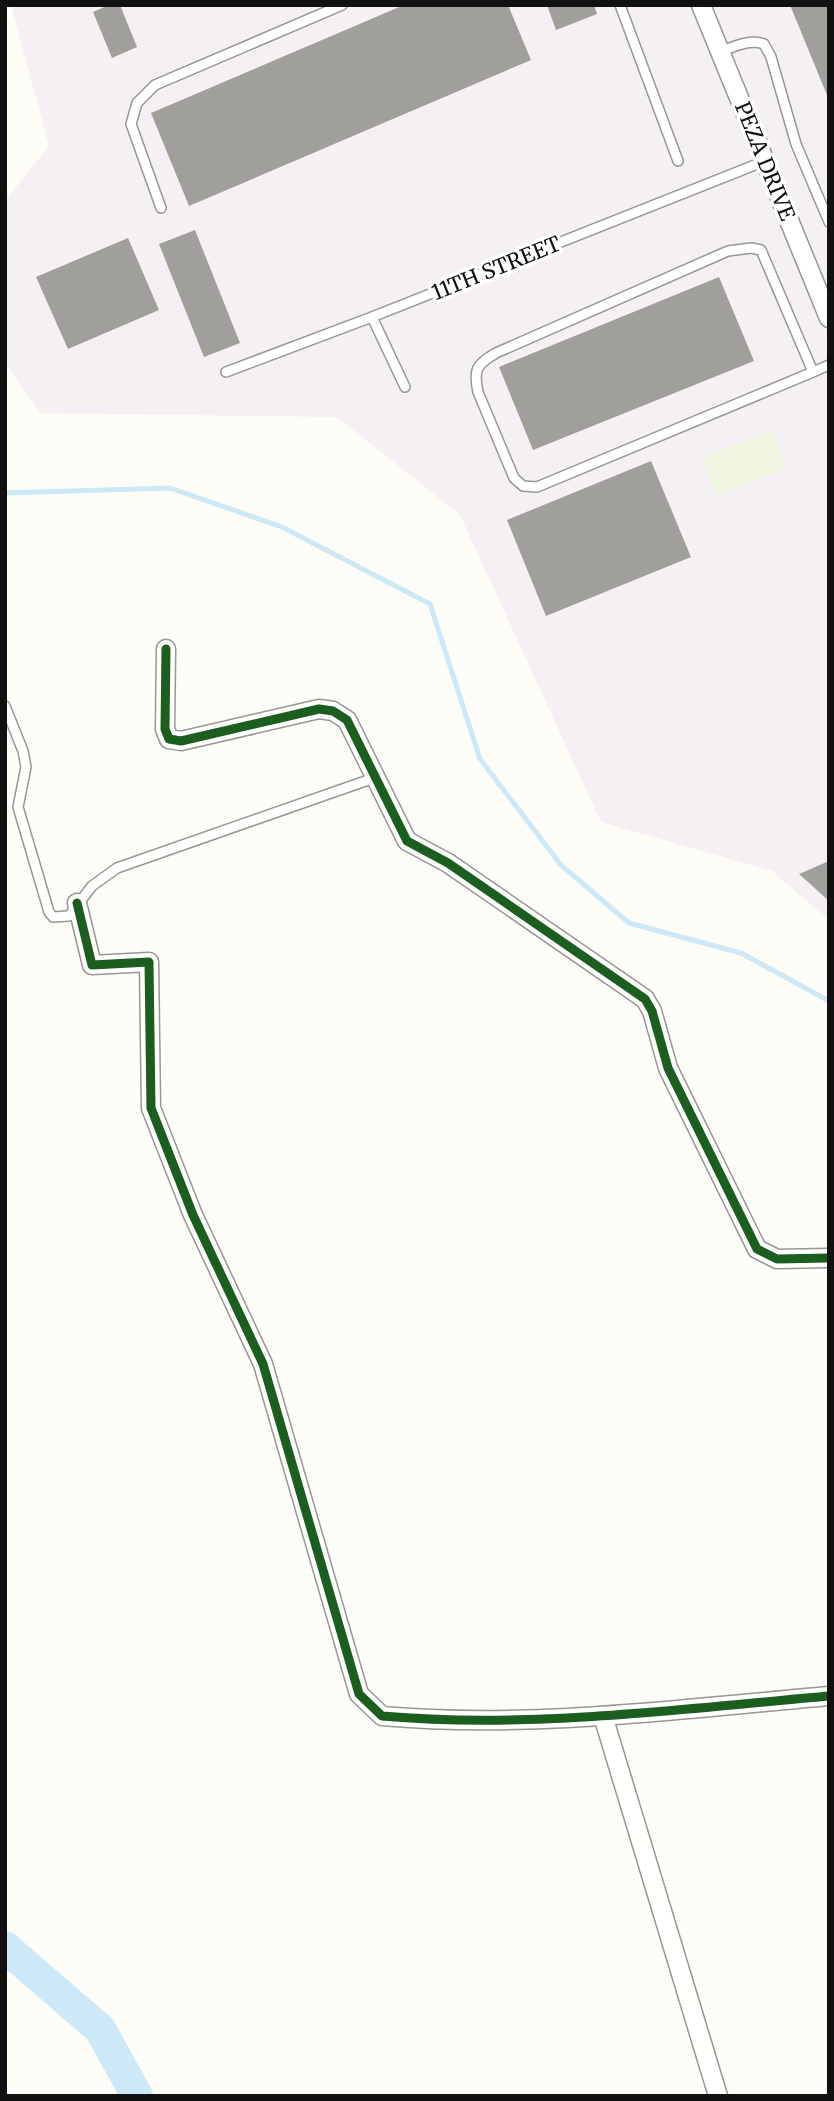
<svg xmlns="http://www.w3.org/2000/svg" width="834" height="2101" font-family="Merriweather,serif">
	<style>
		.industrial { fill: #f5f0f3 }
		.pitch { fill: #f0f6e1 }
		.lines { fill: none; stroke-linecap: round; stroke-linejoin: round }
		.stream { stroke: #cde8f7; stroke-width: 5 }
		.river { stroke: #cde8f7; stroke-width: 32 }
		.building { fill: #a19f9c }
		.service-casing { stroke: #979795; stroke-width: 12 }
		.minor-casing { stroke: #979795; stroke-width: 21 }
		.service { stroke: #fffffe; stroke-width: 9 }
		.minor { stroke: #fffffe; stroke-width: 18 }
		.cycleway-casing { stroke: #fff; stroke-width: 13 }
		.cycleway { stroke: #1b5e20; stroke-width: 9 }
		.labels { text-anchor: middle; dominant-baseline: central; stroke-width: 7; stroke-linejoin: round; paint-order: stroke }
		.street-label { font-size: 21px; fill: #111; stroke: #fff }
	</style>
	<rect width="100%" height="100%" fill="#fdfcf7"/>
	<polygon class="industrial" points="11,5 829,5 829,920 772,871 601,822 460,515 337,417 40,413 5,363 5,201 49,146"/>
	<polygon class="pitch" points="772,430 787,468 717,496 702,458"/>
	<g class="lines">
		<polyline class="stream" points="5,493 170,488 282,527 430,604 480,759 561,865 629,923 741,953 829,1001"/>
		<polyline class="river" points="5,1947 100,2029 137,2096"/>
	</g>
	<g class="building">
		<polygon points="109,5 120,5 137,47 112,58 93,12"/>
		<polygon points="404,5 508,5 531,60 189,206 151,113"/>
		<polygon points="547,5 594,5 597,14 556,30"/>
		<polygon points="790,5 829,5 829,100"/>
		<polygon points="195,230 240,343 204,357 159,244"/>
		<polygon points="128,238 159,310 68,349 36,277"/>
		<polygon points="719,277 754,361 533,450 499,367"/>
		<polygon points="651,461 691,557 546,616 507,520"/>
		<polygon points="829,861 829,901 799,874"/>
	</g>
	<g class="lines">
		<g class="service-casing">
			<g id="service">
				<polyline points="620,5 678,161"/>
				<path d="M720,52c15,-6 29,-13 44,-8l7,13 25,87 33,78"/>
				<polyline points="161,208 131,124 137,103 155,85 342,5"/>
				<polyline points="372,317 405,387"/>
				<polyline points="226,372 372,317 765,161"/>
				<path d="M813,372l-52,-122 -10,-2 -23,3 -232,102c-19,11 -23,16 -18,39l36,86 9,8 14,1 276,-115 16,-7"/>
				<polyline points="5,706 23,751 26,767 18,807 49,912 53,917 69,916 92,886 117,868 374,778"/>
			</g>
		</g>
		<g class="minor-casing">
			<g id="minor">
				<polyline points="701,5 829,318"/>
				<polyline points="166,649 165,729 169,739 181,741 319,709 333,711 347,720 407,841 448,863 645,999 652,1011 668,1068 757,1249 777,1259 829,1258"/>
				<path d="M77,903l15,62 57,-3 2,146 42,107 70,149 96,330 23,22c148,13 299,-7 447,-20"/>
				<polyline points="603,1716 718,2096"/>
			</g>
		</g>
		<use href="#service" class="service"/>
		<use href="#minor" class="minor"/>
		<g class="cycleway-casing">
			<g id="cycleway">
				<polyline points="166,649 165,729 169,739 181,741 319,709 333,711 347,720 407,841 448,863 645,999 652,1011 668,1068 757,1249 777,1259 829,1258"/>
				<path d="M77,903l15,62 57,-3 2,146 42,107 70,149 96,330 23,22c148,13 299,-7 447,-20"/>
			</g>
		</g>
		<use href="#cycleway" class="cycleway"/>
	</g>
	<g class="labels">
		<g class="street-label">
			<text transform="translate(765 161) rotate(68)">PEZA DRIVE</text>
			<text transform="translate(496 268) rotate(-22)">11TH STREET</text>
		</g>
	</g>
	<rect width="834" height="2101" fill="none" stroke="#111111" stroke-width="14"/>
</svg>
